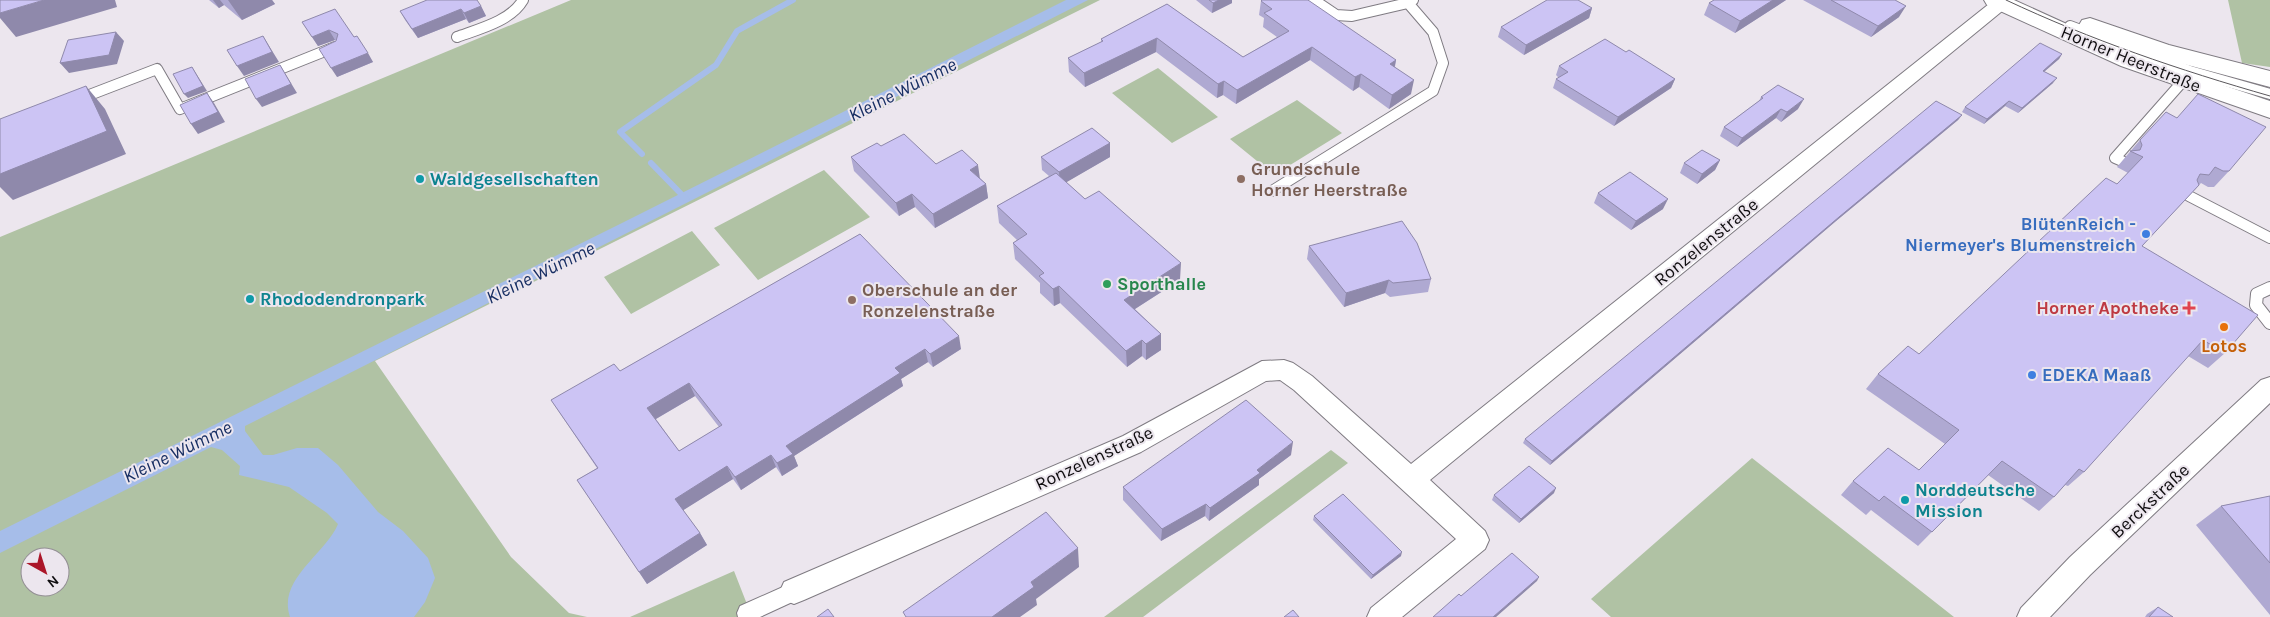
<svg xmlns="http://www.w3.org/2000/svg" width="2270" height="617" viewBox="0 0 2270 617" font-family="Karla,sans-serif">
  <rect width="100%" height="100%" fill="#ece6ee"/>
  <path fill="#b0c2a4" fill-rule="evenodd" d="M 571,0 L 1100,0 L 375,361 L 511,557 L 569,613 L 587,617 L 0,617 L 0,237 ZM 30,557 L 60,557 L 60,587 L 30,587 Z
    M 2228,0 L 2270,0 L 2270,67 L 2242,63 Z
    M 1158,68 L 1218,117 L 1172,143 L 1112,93 Z
    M 1297,100 L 1342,133 L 1274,175 L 1230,139 Z
    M 824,170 L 870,217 L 758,280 L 714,228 Z
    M 692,231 L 720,265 L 631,314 L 604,277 Z
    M 1331,450 L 1348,463 L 1143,617 L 1104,617 Z
    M 1752,458 L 1954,617 L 1611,617 L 1591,599 Z
    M 734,571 L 752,617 L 630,617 Z"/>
  <path fill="#a6bde9" d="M 1066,0 L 1088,0 L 245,426 L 245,431 L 263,455 L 273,455 L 297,448 L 318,448 L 338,465 L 378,512 L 403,531 L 428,558 L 435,578 L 425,602 L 414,617 L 290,617 C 277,579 326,554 338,524 L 327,513 L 289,487 L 239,475 L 240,466 L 222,450 L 211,447 L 0,553 L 0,531 L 618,225 Z"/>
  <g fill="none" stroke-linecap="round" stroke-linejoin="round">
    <path stroke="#a6bde9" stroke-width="6" d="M 642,154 L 620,132 L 716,65 L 737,31 L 793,0
      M 651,163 L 686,199"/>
    <defs>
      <path id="service-far1" d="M 1314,0 L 1336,15 L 1352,16 L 1408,3 L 1413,0
        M 2070,26 L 2190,71 L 2270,94
        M 457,37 C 479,29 511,21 523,0
        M 79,99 L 157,69 L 180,109 L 335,47
        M 2122,161 L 2115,158 L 2183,81
        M 1272,191 L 1433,91 L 1443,63 L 1433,32 L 1408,3
        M 2189,196 L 2270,238"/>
      <path id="service" d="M 2270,288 L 2257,294 L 2256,305 L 2270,323"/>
      <path id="pedestrian" d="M 794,582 L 801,584 L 804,591 L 801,598 L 760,617 L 738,617 L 737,613 L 740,606 Z"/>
      <path id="minor" d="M 1994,0 L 2010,0 L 2012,3 L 1430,480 L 1485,531 L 1489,540 L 1485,549 L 1402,617 L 1367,617 L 1371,608 L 1456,539 L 1294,390 L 1280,380 L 1266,381 L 1141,452 L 804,600 L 794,604 L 784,600 L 780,591 L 784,582 L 1123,436 L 1262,361 L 1284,360 L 1293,363 L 1312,376 L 1411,464 Z
        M 2270,377 L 2270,403 L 2090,575 L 2050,617 L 2017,617 L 2021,608 L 2070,557 L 2261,380 Z"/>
      <path id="secondary" d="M 1984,0 L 2014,0 L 2137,56 L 2270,101 L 2270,118 L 2121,66 L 1987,5 Z
        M 2090,18 L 2169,45 L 2270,71 L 2270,87 L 2154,56 L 2082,30 L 2079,25 L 2082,20 Z"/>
    </defs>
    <use href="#service-far1" stroke="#7f7b82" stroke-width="12"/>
    <use href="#service" stroke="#7f7b82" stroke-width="14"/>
    <use href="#pedestrian" stroke="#7f7b82" stroke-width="2"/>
    <use href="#minor" stroke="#7f7b82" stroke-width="2"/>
    <use href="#secondary" stroke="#7f7b82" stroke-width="2"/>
    <use href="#service-far1" stroke="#fff" stroke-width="10"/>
    <use href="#service" stroke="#fff" stroke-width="12"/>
    <use href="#pedestrian" fill="#fff" fill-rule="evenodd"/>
    <use href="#minor" fill="#fff" fill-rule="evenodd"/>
    <use href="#secondary" fill="#fff" fill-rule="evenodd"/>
    <path stroke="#5b585c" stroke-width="1" d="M 2006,0 C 2091,40 2179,70 2270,96"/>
  </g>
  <path fill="#afa9d2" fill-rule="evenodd" d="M 209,0 L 272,0 L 275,4 L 242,20 L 224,5 L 219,8 Z
    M 1196,0 L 1232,0 L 1232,3 L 1212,13 Z
    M 1714,0 L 1786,0 L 1735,33 L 1704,15 L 1709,3 Z
    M 1803,0 L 1895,0 L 1899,17 L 1871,37 Z
    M 1261,1 L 1396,60 L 1395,67 L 1411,94 L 1389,109 L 1359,87 L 1353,91 L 1310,60 L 1236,104 L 1223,95 L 1217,98 L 1156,52 L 1085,87 L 1069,72 L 1068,58 L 1101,42 L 1101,39 L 1167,4 L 1243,57 L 1277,37 L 1263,27 L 1264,18 L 1259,15 Z
    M 481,6 L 486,16 L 469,23 L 466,19 L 418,38 L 405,20 L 400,11 Z
    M 1592,8 L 1589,18 L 1524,55 L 1498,37 L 1501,27 L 1514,21 Z
    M 302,22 L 354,37 L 373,62 L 337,77 L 337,40 L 335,40 L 318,46 Z
    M 1626,52 L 1675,79 L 1671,88 L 1614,126 L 1553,88 L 1556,79 L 1559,78 L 1556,75 L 1559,66 Z
    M 2062,54 L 2059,59 L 2044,72 L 2053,83 L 2018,113 L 2005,106 L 1984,124 L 1962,112 L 1965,107 Z
    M 1761,97 L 1798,109 L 1781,122 L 1776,118 L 1737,147 L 1720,136 L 1724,127 L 1759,101 Z
    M 1962,115 L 1958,120 L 1836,221 L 1550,465 L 1523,443 L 1525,439 Z
    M 2140,140 L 2229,171 L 2214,187 L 2208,187 L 2201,183 L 2142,246 L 2225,353 L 2208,368 L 2188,356 L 2084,472 L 2068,486 L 2065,485 L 2054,497 L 2039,511 L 1988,475 L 1918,546 L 1871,510 L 1866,515 L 1841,495 L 1853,481 L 1919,470 L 1945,444 L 1866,389 L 1878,374 L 1919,354 L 2117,184 L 2128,173 L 2117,167 Z
    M 1110,143 L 1110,157 L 1066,182 L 1085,199 L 1180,280 L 1135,309 L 1161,334 L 1161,350 L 1146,360 L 1142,356 L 1127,367 L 1060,303 L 1054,306 L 1040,293 L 1040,283 L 1015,259 L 1013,243 L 1017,240 L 999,223 L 997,206 L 1049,176 L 1042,170 L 1041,157 Z
    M 881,146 L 980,178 L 986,184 L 988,198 L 935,228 L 915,207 L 899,216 L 854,171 L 851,157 Z
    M 1720,160 L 1715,170 L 1697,184 L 1680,173 L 1684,163 Z
    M 1598,193 L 1663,209 L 1631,230 L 1594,203 Z
    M 860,234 L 961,349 L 933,367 L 928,362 L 901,379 L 903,386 L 794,456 L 798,466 L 782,476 L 776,467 L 741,490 L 733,479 L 683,510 L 700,533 L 707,545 L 647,584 L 577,480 L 597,468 L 551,400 L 620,371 ZM 695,396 L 719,427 L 679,451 L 656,419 Z
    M 1309,246 L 1431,279 L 1428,292 L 1390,297 L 1385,293 L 1344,307 L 1307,259 Z
    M 1291,455 L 1259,479 L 1259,485 L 1209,521 L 1205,516 L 1161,541 L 1123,500 L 1123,487 Z
    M 1554,493 L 1519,523 L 1492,500 L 1494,495 Z
    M 2270,496 L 2270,615 L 2196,525 L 2221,506 Z
    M 1314,516 L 1401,556 L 1371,579 L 1313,520 Z
    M 2158,607 L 2173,617 L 2145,617 L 2147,614 Z"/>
  <path fill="#8f89ab" d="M 44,0 L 115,0 L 117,7 L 16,37 L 0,18 L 0,13 Z
    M 213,0 L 220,0 L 224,5 L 219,8 Z
    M 228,0 L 272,0 L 275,4 L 242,20 Z
    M 1219,0 L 1232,0 L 1232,3 L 1212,13 L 1213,3 Z
    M 1773,0 L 1786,0 L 1735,33 L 1740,21 Z
    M 481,6 L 486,16 L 469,23 L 464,13 Z
    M 1906,6 L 1899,17 L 1871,37 L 1878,26 Z
    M 1592,8 L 1589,18 L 1524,55 L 1526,45 Z
    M 461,9 L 466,19 L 418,38 L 412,29 Z
    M 329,30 L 335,40 L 318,46 L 312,37 Z
    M 116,32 L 124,41 L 117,64 L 69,73 L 60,63 Z
    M 263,36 L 279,62 L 244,76 L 237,66 Z
    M 1157,38 L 1156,52 L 1085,87 L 1084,73 Z
    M 1312,47 L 1310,60 L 1236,104 L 1237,90 Z
    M 368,53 L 373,62 L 337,77 L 331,68 Z
    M 2062,54 L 2059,59 L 2039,76 L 2043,71 Z
    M 1396,60 L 1393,74 L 1390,64 Z
    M 280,65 L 297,93 L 262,107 L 256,99 Z
    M 192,67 L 207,91 L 188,98 L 184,94 Z
    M 1361,74 L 1359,87 L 1353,91 L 1355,77 Z
    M 2057,78 L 2053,83 L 2018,113 L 2022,108 Z
    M 1675,79 L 1671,88 L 1614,126 L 1618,117 Z
    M 1414,80 L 1411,94 L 1389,109 L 1392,95 Z
    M 1224,81 L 1223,95 L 1217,98 L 1218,84 Z
    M 86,86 L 105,109 L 126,154 L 13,200 L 0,187 L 0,174 Z
    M 207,93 L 214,103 L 225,122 L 198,134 L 191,124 Z
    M 1804,99 L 1798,109 L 1781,122 L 1787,112 Z
    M 2009,101 L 2005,106 L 1984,124 L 1987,119 Z
    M 1781,109 L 1776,118 L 1737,147 L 1742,138 Z
    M 1962,115 L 1958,120 L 1836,221 L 1550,465 L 1552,461 L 1839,217 Z
    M 1110,143 L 1110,157 L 1060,186 L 1059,172 Z
    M 1720,160 L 1715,170 L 1697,184 L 1702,174 Z
    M 978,165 L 980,179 L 970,170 Z
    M 986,184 L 988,198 L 935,228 L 933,214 Z
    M 912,194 L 915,207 L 899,216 L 896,203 Z
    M 1668,199 L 1663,209 L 1631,230 L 1636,221 Z
    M 1181,263 L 1180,280 L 1124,316 L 1124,300 Z
    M 1389,280 L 1385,293 L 1344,307 L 1346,293 Z
    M 1059,286 L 1060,303 L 1054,306 L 1053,289 Z
    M 1161,334 L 1161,350 L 1146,360 L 1146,344 Z
    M 959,336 L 961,349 L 933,367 L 930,354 Z
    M 1142,340 L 1142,356 L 1127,367 L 1126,351 Z
    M 925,349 L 928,362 L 901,379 L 903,386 L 794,456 L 798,466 L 782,476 L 777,463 L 786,446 L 895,368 Z
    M 689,383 L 695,396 L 654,420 L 647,408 Z
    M 1293,442 L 1291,455 L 1259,479 L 1259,485 L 1209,521 L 1210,508 L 1257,470 Z
    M 771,455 L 776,467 L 741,490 L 735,477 Z
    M 727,466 L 733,479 L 682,511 L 675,499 Z
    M 1556,488 L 1554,493 L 1519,523 L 1521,519 Z
    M 1206,504 L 1205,516 L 1161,541 L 1162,529 Z
    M 700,533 L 707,545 L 647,584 L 639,572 Z
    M 1078,548 L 1079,567 L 1036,599 L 1037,605 L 1020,617 L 992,617 L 1031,582 Z
    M 1402,552 L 1401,556 L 1371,579 L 1373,575 Z
    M 1539,577 L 1537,581 L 1496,617 L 1493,617 Z"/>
  <path fill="#ccc4f4" stroke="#8f89ab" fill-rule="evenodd" d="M 0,0 L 44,0 L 0,13 Z
    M 427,0 L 477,0 L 481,6 L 464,13 L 461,9 L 412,29 L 400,11 Z
    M 1209,0 L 1219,0 L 1213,3 Z
    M 1262,0 L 1308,0 L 1396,60 L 1390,64 L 1414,80 L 1392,95 L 1361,74 L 1355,77 L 1312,47 L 1237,90 L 1224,81 L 1218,84 L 1157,38 L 1084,73 L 1068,58 L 1103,41 L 1101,39 L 1167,4 L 1243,57 L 1289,31 L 1264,13 L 1272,9 L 1261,1 Z
    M 1547,0 L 1578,0 L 1592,8 L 1526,45 L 1501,27 Z
    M 1714,0 L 1773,0 L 1740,21 L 1709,3 Z
    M 1831,0 L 1895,0 L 1906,6 L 1878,26 Z
    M 335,9 L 354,37 L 357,36 L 368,53 L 331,68 L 319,49 L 336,41 L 338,34 L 329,30 L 312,37 L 302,22 Z
    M 116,32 L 109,55 L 60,63 L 68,40 Z
    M 263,36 L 272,52 L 237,66 L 227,50 Z
    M 1605,39 L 1626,52 L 1629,50 L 1675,79 L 1618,117 L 1556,79 L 1568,72 L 1559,66 Z
    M 2040,43 L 2062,54 L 2043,71 L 2057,78 L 2022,108 L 2009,101 L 1987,119 L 1965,107 Z
    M 280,65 L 291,84 L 256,99 L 245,79 Z
    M 192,67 L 203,86 L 184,94 L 173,74 Z
    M 1778,85 L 1804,99 L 1787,112 L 1781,109 L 1742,138 L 1724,127 L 1763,98 L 1761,97 Z
    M 86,86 L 107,131 L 0,174 L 0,119 Z
    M 207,93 L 218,112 L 191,124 L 180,105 Z
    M 2198,94 L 2266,127 L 2229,171 L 2223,171 L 2215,167 L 2209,175 L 2200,174 L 2197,180 L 2199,185 L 2142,246 L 2258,315 L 2225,353 L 2203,340 L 2084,472 L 2079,469 L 2054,497 L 2002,461 L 1932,532 L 1884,496 L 1879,501 L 1853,481 L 1888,448 L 1919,470 L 1959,430 L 1878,374 L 1908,346 L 1919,354 L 2106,178 L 2117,184 L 2143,157 L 2130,151 L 2140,150 L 2142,145 L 2140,140 L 2166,112 L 2177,118 Z
    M 1936,101 L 1962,115 L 1839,217 L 1552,461 L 1525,439 Z
    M 1092,128 L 1110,143 L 1059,172 L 1041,157 Z
    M 904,134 L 936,164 L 962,150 L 978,165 L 970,170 L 986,184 L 933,214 L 912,194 L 896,203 L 851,157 L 877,143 L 881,146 Z
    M 1702,150 L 1720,160 L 1702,174 L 1684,163 Z
    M 1630,172 L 1668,199 L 1636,221 L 1598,193 Z
    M 1056,173 L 1085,199 L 1099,191 L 1181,263 L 1124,300 L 1161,334 L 1146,344 L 1142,340 L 1126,351 L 1059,286 L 1053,289 L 1039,276 L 1044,273 L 1013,243 L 1027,234 L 997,206 Z
    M 1402,221 L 1417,243 L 1431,279 L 1393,283 L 1389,280 L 1346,293 L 1309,246 Z
    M 860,234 L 959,336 L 930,354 L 925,349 L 895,368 L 900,373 L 786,446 L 793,454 L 777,463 L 771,455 L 735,477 L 727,466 L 675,499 L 700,533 L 639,572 L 577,480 L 598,468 L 551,400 L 614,364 L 620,371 ZM 689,383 L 722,425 L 679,451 L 647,408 Z
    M 1246,400 L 1293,442 L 1257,470 L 1260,473 L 1210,508 L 1206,504 L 1162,529 L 1123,487 Z
    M 1529,466 L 1556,488 L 1521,519 L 1494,495 Z
    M 1343,494 L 1402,552 L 1373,575 L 1314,516 Z
    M 2270,496 L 2270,563 L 2221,506 Z
    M 1046,512 L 1078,548 L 1031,582 L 1034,587 L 992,617 L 906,617 L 903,612 Z
    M 1512,553 L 1539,577 L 1493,617 L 1433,617 L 1459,594 L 1461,596 Z
    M 2158,607 L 2173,617 L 2149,617 Z
    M 828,609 L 834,617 L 817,617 Z
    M 1293,610 L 1299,617 L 1284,617 Z"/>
  <g fill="#0f9aa8" stroke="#ece6ee" stroke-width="2">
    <circle cx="420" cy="179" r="5"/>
    <circle cx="250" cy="299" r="5"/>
    <circle cx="1905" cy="500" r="5"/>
  </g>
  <g fill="#8d6e63" stroke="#ece6ee" stroke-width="2">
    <circle cx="1241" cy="179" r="5"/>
    <circle cx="852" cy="300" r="5"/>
  </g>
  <g fill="#3f7fe0" stroke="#ece6ee" stroke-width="2">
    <circle cx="2146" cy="234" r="5"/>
    <circle cx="2032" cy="375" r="5"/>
  </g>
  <circle fill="#2e9e5b" stroke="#ece6ee" stroke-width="2" cx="1107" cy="284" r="5"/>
  <path fill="#e0444e" stroke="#ece6ee" stroke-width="2" d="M2186.5 300.5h5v5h5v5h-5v5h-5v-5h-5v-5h5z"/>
  <circle fill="#e8710a" stroke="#ece6ee" stroke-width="2" cx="2224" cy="327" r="5"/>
  <g text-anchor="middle" stroke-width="4" stroke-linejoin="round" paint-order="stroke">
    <g font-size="18" fill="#0f0d0f" stroke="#ece6ee">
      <text transform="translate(2131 59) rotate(22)" y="6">Horner Heerstraße</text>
      <text transform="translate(1706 242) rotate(-39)" y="6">Ronzelenstraße</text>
      <text transform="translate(1094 458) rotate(-25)" y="6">Ronzelenstraße</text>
      <text transform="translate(2150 501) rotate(-43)" y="6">Berckstraße</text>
    </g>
    <g font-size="18" font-weight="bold" fill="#785e54" stroke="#ece6ee" text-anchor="start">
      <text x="1251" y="175">Grundschule<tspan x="1251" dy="21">Horner Heerstraße</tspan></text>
      <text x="862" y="296">Oberschule an der<tspan x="862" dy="21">Ronzelenstraße</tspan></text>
    </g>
    <g font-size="18" font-weight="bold" fill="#0d838f" stroke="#ece6ee" text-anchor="start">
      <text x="430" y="185">Waldgesellschaften</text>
      <text x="260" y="305">Rhododendronpark</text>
      <text x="1915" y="496">Norddeutsche<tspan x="1915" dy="21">Mission</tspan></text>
    </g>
    <g font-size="18" font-weight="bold" fill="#366cbe" stroke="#ece6ee" text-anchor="end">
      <text x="2136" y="230">BlütenReich -<tspan x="2136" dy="21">Niermeyer's Blumenstreich</tspan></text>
      <text x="2042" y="381" text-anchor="start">EDEKA Maaß</text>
    </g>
    <g font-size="18" font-weight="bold" fill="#27864d" stroke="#ece6ee" text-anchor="start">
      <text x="1117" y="290">Sporthalle</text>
    </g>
    <g font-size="18" font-weight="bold" fill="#be3a42" stroke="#ece6ee" text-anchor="end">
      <text x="2179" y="314">Horner Apotheke</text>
    </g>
    <g font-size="18" font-weight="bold" fill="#c56008" stroke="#ece6ee">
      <text x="2224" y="352">Lotos</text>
    </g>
    <g font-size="19" font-style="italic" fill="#172e63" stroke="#ece6ee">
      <text transform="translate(902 89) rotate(-27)" y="7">Kleine Wümme</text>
      <text transform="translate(540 272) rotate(-26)" y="7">Kleine Wümme</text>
      <text transform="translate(177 451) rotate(-26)" y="7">Kleine Wümme</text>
    </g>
  </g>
  <g transform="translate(45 572) rotate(141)"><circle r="24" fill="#ece6ee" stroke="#948f95"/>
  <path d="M0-4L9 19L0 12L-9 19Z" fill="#ab1629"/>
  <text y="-8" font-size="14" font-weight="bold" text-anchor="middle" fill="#0f0d0f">N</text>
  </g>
</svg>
